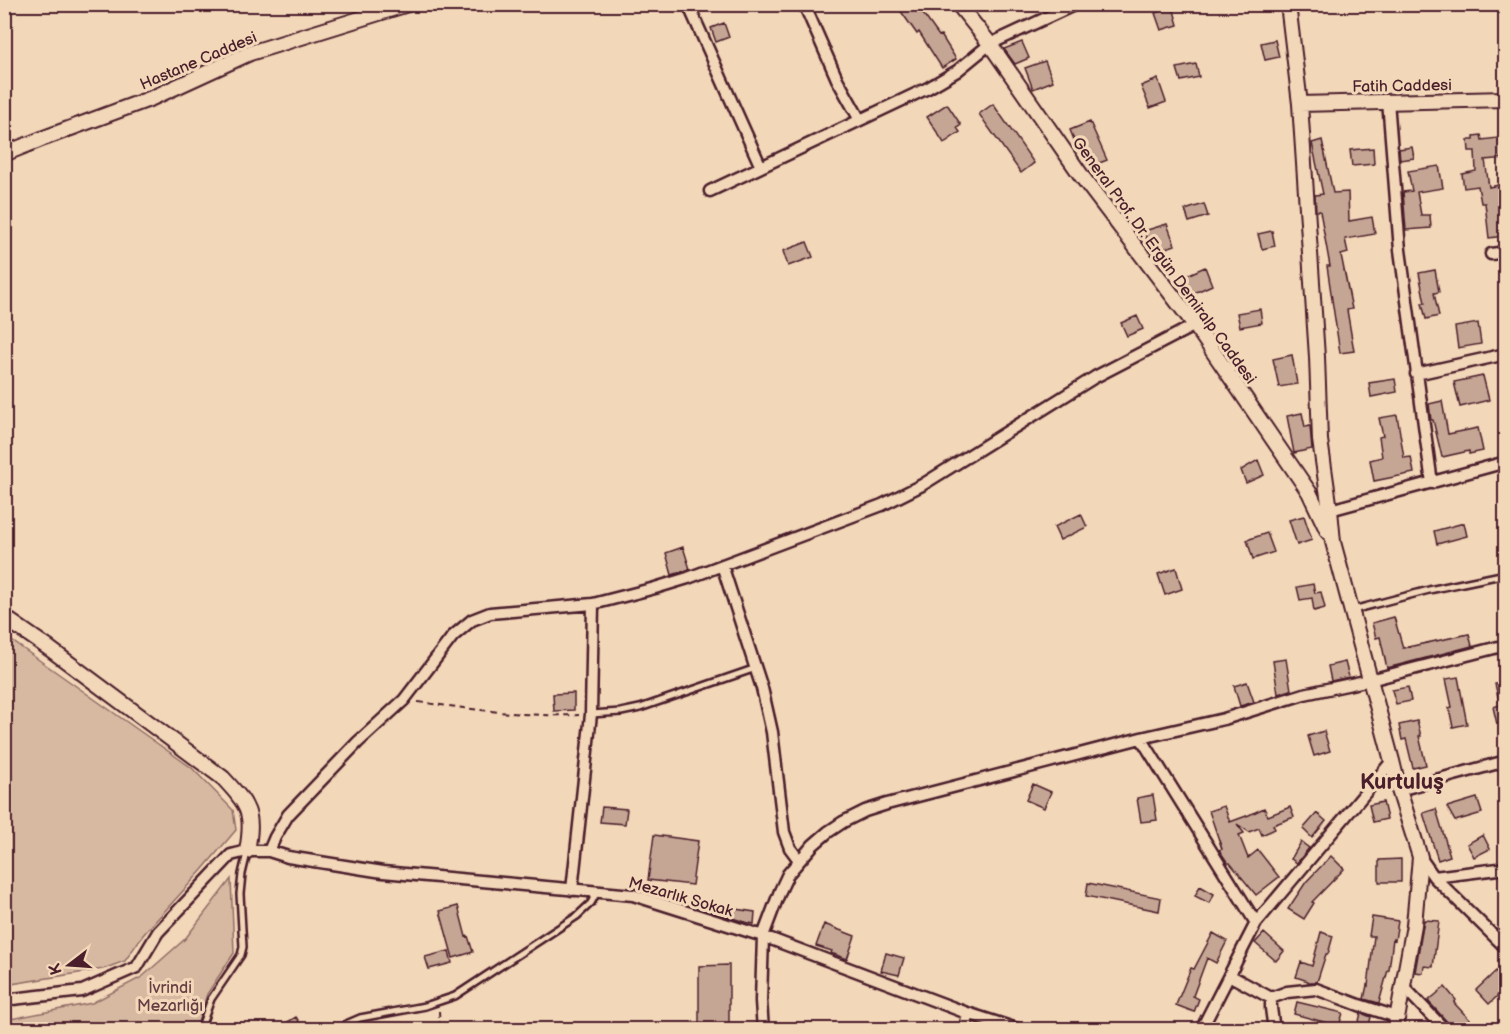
<svg xmlns="http://www.w3.org/2000/svg" width="1510" height="1034" viewBox="0 0 1510 1034" font-family="'Balsamiq Sans',sans-serif">
  <rect width="100%" height="100%" fill="#f2d7b9"/>
  <filter id="ink" filterUnits="userSpaceOnUse"><feTurbulence type="fractalNoise" baseFrequency=".0167" numOctaves="2"/><feDisplacementMap in="SourceGraphic" scale="12" xChannelSelector="R" yChannelSelector="G"/><feConvolveMatrix kernelMatrix="1 2 1 2 8 2 1 2 1" color-interpolation-filters="sRGB"/></filter>
  <g filter="url(#ink)">
    <path fill="#d7b9a1" stroke="#906c66" stroke-width="1.5" d="M 5,636 L 192,768 L 233,810 L 236,830 L 202,870 L 143,935 L 125,961 L 103,969 L 5,985 Z
      M 231,879 L 234,953 L 207,994 L 196,1029 L 5,1029 L 5,1020 L 92,1003 L 142,977 L 185,939 Z"/>
    <path fill="#c5a694" stroke="#4a1f2b" stroke-width="1.5" d="M 907,4 L 916,4 L 939,36 L 941,35 L 956,59 L 942,68 L 919,32 L 917,34 L 900,10 Z
      M 1173,7 L 1178,25 L 1161,30 L 1155,13 Z
      M 724,23 L 729,37 L 716,42 L 711,28 Z
      M 1275,40 L 1279,57 L 1265,60 L 1261,43 Z
      M 1022,42 L 1029,58 L 1015,64 L 1004,49 Z
      M 1045,61 L 1053,81 L 1033,89 L 1025,68 Z
      M 1196,64 L 1199,77 L 1181,81 L 1177,68 Z
      M 1158,79 L 1166,102 L 1150,108 L 1141,86 Z
      M 947,104 L 961,125 L 957,128 L 960,132 L 944,143 L 927,117 Z
      M 993,104 L 1034,163 L 1021,173 L 979,114 Z
      M 1090,122 L 1107,160 L 1089,167 L 1081,146 L 1077,147 L 1070,130 Z
      M 1481,135 L 1482,140 L 1506,137 L 1506,158 L 1485,160 L 1489,187 L 1499,185 L 1504,236 L 1489,238 L 1485,203 L 1481,203 L 1478,186 L 1464,188 L 1462,174 L 1476,171 L 1475,151 L 1469,151 L 1468,140 L 1474,140 L 1474,136 Z
      M 1322,140 L 1333,193 L 1348,192 L 1349,221 L 1372,217 L 1375,234 L 1345,239 L 1348,253 L 1341,255 L 1352,309 L 1347,310 L 1354,351 L 1340,353 L 1327,266 L 1330,266 L 1320,211 L 1316,211 L 1315,195 L 1323,194 L 1312,143 Z
      M 1412,147 L 1414,158 L 1400,160 L 1399,149 Z
      M 1373,148 L 1374,164 L 1352,166 L 1350,150 Z
      M 1439,166 L 1443,188 L 1417,192 L 1421,215 L 1430,215 L 1431,228 L 1406,230 L 1403,192 L 1412,191 L 1408,171 Z
      M 1204,204 L 1208,216 L 1189,222 L 1185,210 Z
      M 1167,224 L 1175,245 L 1151,253 L 1144,231 Z
      M 1272,231 L 1275,246 L 1262,249 L 1258,234 Z
      M 807,242 L 813,257 L 788,266 L 783,251 Z
      M 1205,267 L 1212,285 L 1192,294 L 1185,276 Z
      M 1435,270 L 1439,292 L 1434,293 L 1439,316 L 1426,319 L 1422,303 L 1425,303 L 1419,273 Z
      M 1260,309 L 1262,323 L 1240,327 L 1237,313 Z
      M 1137,316 L 1143,329 L 1127,336 L 1121,323 Z
      M 1478,323 L 1481,344 L 1458,348 L 1455,327 Z
      M 1292,355 L 1297,384 L 1279,387 L 1273,359 Z
      M 1483,376 L 1489,400 L 1460,407 L 1454,382 Z
      M 1395,379 L 1397,392 L 1371,397 L 1369,383 Z
      M 1442,401 L 1448,434 L 1478,428 L 1483,451 L 1469,454 L 1469,451 L 1442,457 L 1433,420 L 1431,420 L 1429,404 Z
      M 1302,413 L 1305,427 L 1310,426 L 1312,449 L 1294,453 L 1287,416 Z
      M 1397,415 L 1404,458 L 1411,457 L 1414,473 L 1374,481 L 1370,460 L 1382,457 L 1379,437 L 1383,436 L 1379,418 Z
      M 1258,460 L 1264,475 L 1246,483 L 1241,470 Z
      M 1081,514 L 1087,527 L 1060,540 L 1054,527 Z
      M 1304,516 L 1312,540 L 1297,545 L 1289,520 Z
      M 1464,523 L 1467,536 L 1437,544 L 1434,531 Z
      M 1267,533 L 1274,552 L 1253,559 L 1247,540 Z
      M 683,547 L 690,569 L 672,575 L 666,553 Z
      M 1176,568 L 1182,589 L 1165,595 L 1158,574 Z
      M 1313,584 L 1315,593 L 1321,592 L 1325,608 L 1314,611 L 1312,598 L 1300,600 L 1297,587 Z
      M 1394,617 L 1403,648 L 1469,634 L 1472,646 L 1387,668 L 1380,637 L 1376,638 L 1372,623 Z
      M 1286,659 L 1291,690 L 1278,694 L 1273,661 Z
      M 1345,662 L 1349,677 L 1331,681 L 1328,666 Z
      M 1458,677 L 1467,724 L 1453,727 L 1449,708 L 1452,707 L 1446,679 Z
      M 1247,682 L 1254,702 L 1240,706 L 1234,686 Z
      M 1506,682 L 1506,722 L 1497,724 L 1493,707 L 1500,705 L 1495,684 Z
      M 1408,687 L 1411,701 L 1396,704 L 1392,690 Z
      M 574,693 L 574,710 L 554,711 L 553,694 Z
      M 1417,721 L 1421,736 L 1419,736 L 1426,765 L 1413,768 L 1406,739 L 1402,740 L 1399,725 Z
      M 1324,731 L 1330,751 L 1314,756 L 1308,736 Z
      M 1033,784 L 1051,792 L 1044,808 L 1026,800 Z
      M 1153,795 L 1157,820 L 1141,822 L 1137,798 Z
      M 1477,798 L 1482,813 L 1455,821 L 1447,807 Z
      M 1383,802 L 1387,819 L 1373,822 L 1369,805 Z
      M 1224,806 L 1230,822 L 1249,815 L 1264,808 L 1268,816 L 1290,807 L 1294,817 L 1273,825 L 1275,829 L 1262,835 L 1259,828 L 1249,832 L 1237,824 L 1244,833 L 1239,835 L 1248,858 L 1258,850 L 1279,877 L 1256,895 L 1230,863 L 1228,863 L 1219,850 L 1222,849 L 1209,811 Z
      M 602,807 L 627,809 L 625,824 L 600,822 Z
      M 1436,809 L 1450,856 L 1438,860 L 1423,813 Z
      M 1317,813 L 1326,821 L 1312,838 L 1303,829 Z
      M 654,835 L 698,841 L 692,885 L 648,880 Z
      M 1483,835 L 1490,849 L 1474,857 L 1467,844 Z
      M 1301,842 L 1309,848 L 1297,863 L 1291,859 Z
      M 1331,856 L 1344,869 L 1312,902 L 1314,903 L 1304,919 L 1288,909 L 1306,882 Z
      M 1401,859 L 1401,882 L 1379,882 L 1379,860 Z
      M 1088,883 L 1161,898 L 1159,911 L 1086,896 Z
      M 1200,886 L 1214,894 L 1209,903 L 1195,896 Z
      M 708,905 L 755,912 L 754,924 L 745,922 L 707,910 Z
      M 458,906 L 466,937 L 468,936 L 473,952 L 453,958 L 440,911 Z
      M 1372,917 L 1398,921 L 1395,940 L 1393,939 L 1389,970 L 1388,970 L 1379,1003 L 1364,999 L 1367,985 L 1368,986 L 1374,936 L 1369,936 Z
      M 1424,920 L 1439,921 L 1433,967 L 1424,966 L 1423,973 L 1415,972 Z
      M 824,924 L 855,936 L 847,959 L 831,953 L 832,951 L 816,946 Z
      M 1321,932 L 1333,936 L 1328,954 L 1326,954 L 1317,982 L 1308,982 L 1308,981 L 1296,977 L 1301,962 L 1312,966 Z
      M 1213,933 L 1227,941 L 1216,963 L 1207,958 L 1193,996 L 1199,999 L 1194,1012 L 1176,1005 L 1191,968 L 1194,969 Z
      M 1264,933 L 1284,951 L 1276,961 L 1255,943 Z
      M 449,951 L 452,963 L 429,969 L 425,957 Z
      M 886,953 L 904,958 L 899,975 L 881,971 Z
      M 729,965 L 729,1029 L 699,1029 L 699,966 Z
      M 1496,971 L 1506,981 L 1506,988 L 1489,1004 L 1476,990 Z
      M 1445,987 L 1456,1000 L 1454,1003 L 1470,1020 L 1459,1029 L 1452,1029 L 1450,1025 L 1428,1001 Z
      M 1297,1002 L 1343,1013 L 1339,1026 L 1294,1014 Z
      M 1361,1013 L 1371,1017 L 1368,1029 L 1357,1029 Z
      M 296,1017 L 304,1029 L 276,1029 Z"/>
    <g fill="none" stroke-linecap="round" stroke-linejoin="round">
      <defs>
        <path id="service" d="M 1353,610 L 1429,590 L 1506,574
          M 591,714 L 621,712 L 640,708 L 756,668
          M 200,1030 L 211,999 L 241,955 L 243,947 L 240,894 L 242,874 L 247,853
          M 339,1030 L 346,1024 L 360,1018 L 425,1006 L 455,996 L 577,916 L 591,903 L 597,892"/>
        <path id="minor" d="M 688,4 L 761,167
          M 804,4 L 837,79 L 860,120
          M 1388,101 L 1400,250 L 1432,483
          M 710,191 L 928,88 L 957,71 L 990,44 L 1076,4
          M 1491,254 L 1506,252
          M 1416,374 L 1506,354
          M 1330,510 L 1506,462
          M 722,565 L 762,688 L 772,732 L 784,832 L 790,848 L 799,860
          M 1141,738 L 1256,923
          M 1399,790 L 1506,761
          M 269,851 L 275,837 L 288,815 L 358,742 L 404,700 L 453,636 L 472,620 L 490,613 L 593,604 L 655,588 L 688,578 L 882,505 L 922,485 L 1095,377 L 1195,325
          M 1420,857 L 1434,877 L 1506,948
          M 1434,877 L 1506,868
          M 572,890 L 591,714 L 593,604
          M 1229,975 L 1271,998
          M 1403,986 L 1445,1030
          M 4,1000 L 82,991 L 137,967 L 158,932 L 231,855 L 247,851 L 269,851 L 288,857 L 383,872 L 633,895 L 763,936 L 967,1013 L 1020,1030
          M 763,1030 L 761,1001 L 763,936 L 780,891 L 788,874 L 813,845 L 828,832 L 843,822 L 865,811 L 887,804 L 1141,738 L 1224,719 L 1304,694 L 1370,680 L 1506,645
          M 966,1030 L 967,1013
          M 1201,1030 L 1256,923 L 1392,761
          M 1274,1030 L 1271,1008 L 1271,998 L 1287,992 L 1316,989 L 1359,1005 L 1397,1017"/>
        <path id="tertiary" d="M 958,4 L 990,44 L 1083,178 L 1195,325 L 1309,492 L 1328,532
          M 1288,4 L 1300,104 L 1317,357 L 1320,440 L 1330,510 L 1333,542 L 1392,761 L 1399,790 L 1420,857 L 1414,925 L 1395,1030
          M 1300,104 L 1506,99
          M 4,154 L 44,138 L 152,98 L 250,53 L 408,4
          M 4,617 L 50,649 L 223,778 C 249,806 254,813 247,851"/>
      </defs>
      <use href="#service" stroke="#4a1f2b" stroke-width="10"/>
      <use href="#minor" stroke="#4a1f2b" stroke-width="15"/>
      <use href="#tertiary" stroke="#4a1f2b" stroke-width="18"/>
      <path stroke="#4a1f2b" stroke-width="2" stroke-dasharray="6 4.5" stroke-linecap="butt" d="M 418,702 C 472,709 525,717 579,715
        M 439,1011 L 440,1030"/>
      <use href="#service" stroke="#f2d7b9" stroke-width="5"/>
      <use href="#minor" stroke="#f2d7b9" stroke-width="10"/>
      <use href="#tertiary" stroke="#f2d7b9" stroke-width="14"/>
    </g>
  </g>
  <g text-anchor="middle" stroke-width="6" stroke-linejoin="round" paint-order="stroke">
    <g font-size="16" fill="#4a1f2b" stroke="#f2d7b9">
      <text transform="translate(198 60) rotate(-23)" y="6">Hastane Caddesi</text>
      <text transform="translate(1402 85) rotate(-1)" y="6">Fatih Caddesi</text>
      <text transform="translate(1165 260) rotate(54)" y="6">General Prof. Dr. Ergün Demiralp Caddesi</text>
      <text transform="translate(681 896) rotate(16)" y="6">Mezarlık Sokak</text>
    </g>
    <g font-size="16" fill="#663e43" stroke="#f2d7b9">
      <text x="170" y="993">İvrindi<tspan x="170" dy="18">Mezarlığı</tspan></text>
    </g>
    <g font-size="22" font-weight="bold" fill="#4a1f2b" stroke="#f2d7b9">
      <text x="1402" y="789">Kurtuluş</text>
    </g>
  </g>
  <rect width="1510" height="1034" fill="none" stroke="#f2d7b9" stroke-width="24"/>
  <rect x="12" y="12" width="1486" height="1010" fill="none" stroke="#4a1f2b" stroke-width="2" filter="url(#ink)"/>
  <g transform="translate(69 965) rotate(253)" stroke="#f2d7b9" stroke-width="4.5" paint-order="stroke">
  <path d="M0-4.5L10 22L0 15L-10 22Z" fill="#4a1f2b"/>
  <text y="-9" font-size="16" font-weight="bold" text-anchor="middle" fill="#4a1f2b">K</text>
  </g>
</svg>
